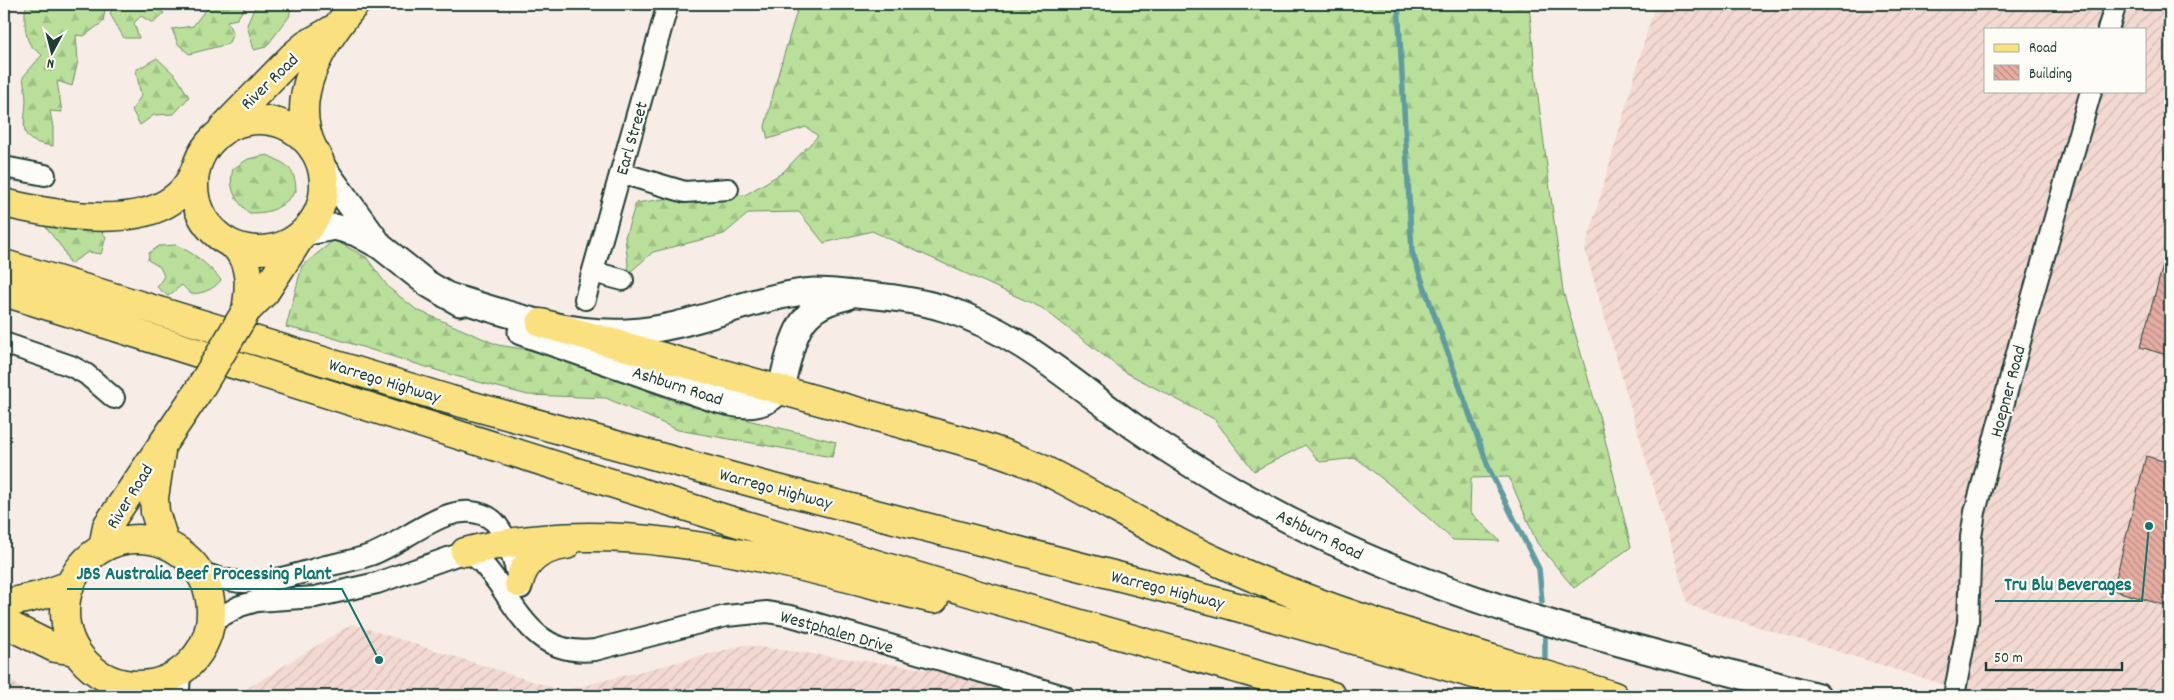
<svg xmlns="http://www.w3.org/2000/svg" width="2174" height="700" viewBox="0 0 2174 700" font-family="Dekko,sans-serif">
  <defs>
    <pattern id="industrial-furrows" width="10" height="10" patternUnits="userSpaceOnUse" patternTransform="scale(1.25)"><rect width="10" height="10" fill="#f3d9d1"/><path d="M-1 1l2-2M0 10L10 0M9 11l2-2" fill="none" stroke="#d0bbb4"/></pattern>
    <pattern id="forest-firs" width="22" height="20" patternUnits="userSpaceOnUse" patternTransform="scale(1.25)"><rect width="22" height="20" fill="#b9df9a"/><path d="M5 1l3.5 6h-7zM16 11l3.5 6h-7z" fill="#9fc085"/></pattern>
    <pattern id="building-back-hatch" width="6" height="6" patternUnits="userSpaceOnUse" patternTransform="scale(1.25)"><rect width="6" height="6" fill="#e6aca1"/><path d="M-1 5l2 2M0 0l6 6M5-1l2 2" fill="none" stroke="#ba8d84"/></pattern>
  </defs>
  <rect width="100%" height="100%" fill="#f8ece6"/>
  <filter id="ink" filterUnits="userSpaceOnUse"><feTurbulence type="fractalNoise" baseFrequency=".02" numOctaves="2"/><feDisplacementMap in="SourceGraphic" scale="10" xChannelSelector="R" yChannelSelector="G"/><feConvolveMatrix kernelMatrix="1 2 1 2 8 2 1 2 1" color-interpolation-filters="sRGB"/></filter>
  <g filter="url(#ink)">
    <path fill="url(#industrial-furrows)" fill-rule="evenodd" d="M 1655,4 L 2170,4 L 2170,696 L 1981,696 L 1688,605 L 1585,250 ZM 1985,29 L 2145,29 L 2145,91 L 1985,91 Z
      M 352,624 L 563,691 L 745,645 L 964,674 L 1048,696 L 235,696 Z
      M 4,675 L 31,696 L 4,696 Z"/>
    <path fill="url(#forest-firs)" stroke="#6c8e67" d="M 27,4 L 106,4 L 103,22 L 84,36 L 76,35 L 78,61 L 72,86 L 57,81 L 62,112 L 50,111 L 53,127 L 53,146 C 18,141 24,131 26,101 C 26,94 24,85 23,77 L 42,55 C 39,52 32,48 30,44 C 25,38 23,10 27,4 Z
      M 114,4 L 151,4 L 156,9 L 164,13 L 153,23 L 141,16 L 134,23 L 139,38 L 124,38 L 110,14 Z
      M 210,4 L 247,4 L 237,19 L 227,21 L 233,34 L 228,44 L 189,54 L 178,44 L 172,29 L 193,26 Z
      M 256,4 L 292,4 L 289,17 L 266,47 L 254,50 L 247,25 Z
      M 799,4 L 1529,4 L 1537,89 L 1563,291 L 1601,423 L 1631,547 L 1574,588 L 1537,543 L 1509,477 L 1471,478 L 1470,512 L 1500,541 L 1453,540 L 1404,496 L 1356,458 L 1320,462 L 1305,445 L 1254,471 L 1214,419 L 1125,372 L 1042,308 L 872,231 L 824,243 L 799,212 L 749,213 L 724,234 L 653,252 L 629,273 L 625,237 L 636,203 L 678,197 L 745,195 L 782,173 L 818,136 L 806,127 L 768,139 L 765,127 L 777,78 Z
      M 157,58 L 176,76 L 189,97 L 174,114 L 154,115 L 140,125 L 132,110 L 141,96 L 136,70 Z
      M 267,155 C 287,164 296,169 296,192 C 279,209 273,213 249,213 C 235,200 228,188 233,169 L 248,159 Z
      M 44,225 L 98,227 L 106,237 L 101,254 L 88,252 L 70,264 L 63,249 Z
      M 334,240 L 366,257 L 389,288 L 417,310 L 498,345 L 529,350 L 584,366 L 676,402 L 836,442 L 832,457 L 678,430 L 606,398 L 528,395 L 452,375 L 330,337 L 286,327 L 302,266 Z
      M 176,245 C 194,253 209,265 221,280 C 213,290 204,293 191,294 L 182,285 L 168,296 L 157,287 L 164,276 L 160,267 L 148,260 L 149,253 L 159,246 Z"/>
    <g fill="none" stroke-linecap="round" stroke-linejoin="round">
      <path stroke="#609c9f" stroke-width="5.5" d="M 1398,4 L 1412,252 L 1489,469 L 1539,569 L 1542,602
        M 1545,634 L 1545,661"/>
    </g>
    <path fill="url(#building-back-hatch)" stroke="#1f3d34" d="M 2166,255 L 2170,256 L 2170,356 L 2140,347 Z
      M 2146,456 L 2170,463 L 2170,607 L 2113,590 Z"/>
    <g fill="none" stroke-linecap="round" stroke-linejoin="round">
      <defs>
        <path id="minor" d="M 2108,29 L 2116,4
          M 4,167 L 45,175
          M 621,173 L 685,192 L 728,189
          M 593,272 L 623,280
          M 585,299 L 668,4
          M 4,343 L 71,366 L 86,374 L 114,398
          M 199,572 C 214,576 228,582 244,582 C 271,583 300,573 326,566 C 340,563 356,560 370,555 C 406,543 450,496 488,517 C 507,527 515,568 521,588
          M 210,626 L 220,617 L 240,606 L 257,601 L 315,597 L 377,583 L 465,552 C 481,558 488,570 498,583 C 524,622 542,656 595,650 L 726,616 L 767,612 L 791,616 L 1064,696
          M 115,681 L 119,696
          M 177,696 L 179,690 L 180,672
          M 1954,696 L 1968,622 L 1971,537 L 1975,512 L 2025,323 L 2091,91"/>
        <path id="tertiary" d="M 321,165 L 378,243
          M 303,233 L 335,227 L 356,233 L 380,246 L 428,284 L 460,303
          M 446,295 C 504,313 565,335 627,332 C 672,330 712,314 756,302 C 775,297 795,292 814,291 C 829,291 844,293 858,294 C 888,297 917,300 946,309 C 1018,332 1073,383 1133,426 C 1180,459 1228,488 1279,515 C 1447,605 1635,647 1818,696
          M 521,332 L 712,398 C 734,405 763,412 780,389 C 783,384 784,373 786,367 C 796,328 803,306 846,297"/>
        <path id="primary" d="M194 185a65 65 0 1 1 130 0a65 65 0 1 1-130 0Z
          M 223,128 L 292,57 L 306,45 L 335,28
          M 313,149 C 287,97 322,43 355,4
          M 234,245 C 252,263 250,288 246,311
          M 246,311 L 265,292 L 301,236
          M 161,451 L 154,498 L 155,512 L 165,544
          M65 612a73 73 0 1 1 146 0a73 73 0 1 1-146 0Z
          M 103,548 L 107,526 L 199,390
          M 4,604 L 42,595 L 70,585
          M 4,623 L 55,648 L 76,651"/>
        <path id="motorway" d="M 4,203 C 58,216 170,238 195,170
          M 4,264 L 451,400 L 762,485 L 1230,605 L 1552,696
          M 4,292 L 732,521 L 979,595 L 1332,696
          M 541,323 L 981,446 C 1002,453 1024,460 1044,470 C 1103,499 1158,535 1218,562 C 1345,620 1481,654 1614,696
          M 465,552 C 621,511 782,563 934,599
          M 519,583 C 524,559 543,548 566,545"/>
      </defs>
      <use href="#minor" stroke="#1f3d34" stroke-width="24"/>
      <use href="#tertiary" stroke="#1f3d34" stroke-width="29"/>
      <use href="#primary" stroke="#1f3d34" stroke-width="31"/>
      <use href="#motorway" stroke="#1f3d34" stroke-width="31"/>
      <use href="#minor" stroke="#fdfcf7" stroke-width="20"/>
      <use href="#tertiary" stroke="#fdfcf7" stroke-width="25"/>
      <use href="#primary" stroke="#fbe080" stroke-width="28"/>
      <use href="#motorway" stroke="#fbe080" stroke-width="28"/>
      <defs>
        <path id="primary-bridge" d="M 199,390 L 246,311"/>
      </defs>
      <use href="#primary-bridge" stroke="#1f3d34" stroke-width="31" stroke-linecap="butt"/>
      <use href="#primary-bridge" stroke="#fbe080" stroke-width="28"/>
    </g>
  </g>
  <g text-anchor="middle" stroke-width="4.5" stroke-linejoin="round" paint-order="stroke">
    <g font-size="18" fill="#1f3d34" stroke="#fdfcf7">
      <text transform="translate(269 81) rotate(-44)" y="6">River Road</text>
      <text transform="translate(631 138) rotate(-74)" y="6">Earl Street</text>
      <text transform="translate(385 380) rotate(17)" y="6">Warrego Highway</text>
      <text transform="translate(678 385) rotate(18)" y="6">Ashburn Road</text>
      <text transform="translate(2007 391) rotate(-75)" y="6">Hoepner Road</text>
      <text transform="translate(776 488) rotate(15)" y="6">Warrego Highway</text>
      <text transform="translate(129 496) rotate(-58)" y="6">River Road</text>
      <text transform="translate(1320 534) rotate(26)" y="6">Ashburn Road</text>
      <text transform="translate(1168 589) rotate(14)" y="6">Warrego Highway</text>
      <text transform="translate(837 631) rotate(16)" y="6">Westphalen Drive</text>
    </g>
  </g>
  <path fill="none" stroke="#0f766e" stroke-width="2" d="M379 660L342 589H67M2149 526L2142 601H1995"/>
  <g fill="#0f766e" stroke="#fdfcf7" stroke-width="2">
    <circle cx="379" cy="660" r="5"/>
    <circle cx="2149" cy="526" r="5"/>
  </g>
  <g font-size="19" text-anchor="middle" font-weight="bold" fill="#0f766e" stroke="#fdfcf7" stroke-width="4.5" stroke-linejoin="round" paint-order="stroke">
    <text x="204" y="579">JBS Australia Beef Processing Plant</text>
    <text x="2068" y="590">Tru Blu Beverages</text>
  </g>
  <rect width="2174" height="700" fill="none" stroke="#fdfcf7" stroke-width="20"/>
  <rect x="10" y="10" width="2154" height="680" fill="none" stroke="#1f3d34" stroke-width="2" filter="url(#ink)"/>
  <rect x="1984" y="28" width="162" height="65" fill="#fdfcf7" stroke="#a4b0a9"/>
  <rect x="1994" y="44" width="25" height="8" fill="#fbe080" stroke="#a4b0a9"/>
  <text x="2029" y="52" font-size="15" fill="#1f3d34">Road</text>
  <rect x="1994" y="65" width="25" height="15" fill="url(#building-back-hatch)" stroke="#a4b0a9"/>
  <text x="2029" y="78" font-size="15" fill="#1f3d34">Building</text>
  <g transform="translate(52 52) rotate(187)" stroke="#fdfcf7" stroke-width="4" paint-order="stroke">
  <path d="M0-4L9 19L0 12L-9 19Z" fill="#1f3d34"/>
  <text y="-8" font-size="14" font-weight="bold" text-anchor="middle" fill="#1f3d34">N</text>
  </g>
  <path d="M1986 662v8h136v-8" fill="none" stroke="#1f3d34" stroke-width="2.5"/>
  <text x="1994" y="662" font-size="15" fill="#1f3d34" stroke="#fdfcf7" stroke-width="4" paint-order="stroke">50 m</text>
</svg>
